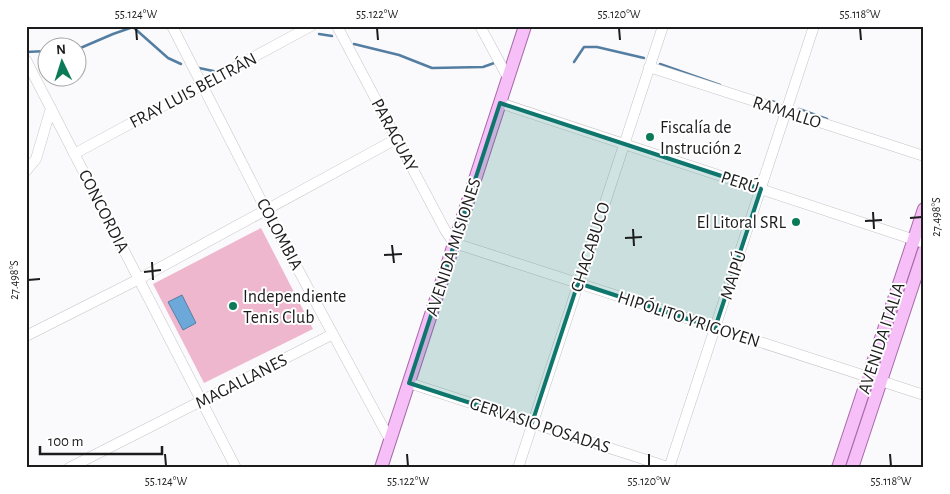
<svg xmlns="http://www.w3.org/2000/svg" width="950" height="494" viewBox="0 0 950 494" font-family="'Alegreya Sans',sans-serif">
  <rect width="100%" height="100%" fill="#faf9fc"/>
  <path fill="#efb7ce" d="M 261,228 L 313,329 L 204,383 L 153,284 Z"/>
  <path fill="#6ca8da" stroke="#547ea1" d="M 182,295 L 196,323 L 183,330 L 168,302 Z"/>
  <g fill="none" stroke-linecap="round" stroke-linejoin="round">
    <path stroke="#547ea1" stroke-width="2.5" d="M 319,34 L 332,36
      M 354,44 L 399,55 L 432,68 L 483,67 L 497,62
      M 78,49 L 113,34 L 133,27 L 168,58 L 181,64
      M 26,52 L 48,51
      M 574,62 L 584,47 L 597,47 L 644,58
      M 660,64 L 720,85
      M 199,68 L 218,72
      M 768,100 L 778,103
      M 799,109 L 827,119"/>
    <defs>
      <path id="minor" d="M 172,26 L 266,210 L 390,440
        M 337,26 L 445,230 L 454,243 L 924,395
        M 480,26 L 508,78
        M 26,60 L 236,468
        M 649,67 L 924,156
        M 500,103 L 924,243
        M 74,154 L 311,26
        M 26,171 L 36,159 L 51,108
        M 26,336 L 139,279 L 398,138
        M 409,383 L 671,468
        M 69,468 L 333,334
        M 518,468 L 663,26
        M 669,468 L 814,26"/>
      <path id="major" d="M 381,468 L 525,26
        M 838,468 L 924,209
        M 852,468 L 924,251"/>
    </defs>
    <use href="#minor" stroke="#c5c4c7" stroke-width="11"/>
    <use href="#major" stroke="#a76aa9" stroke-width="14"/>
    <use href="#minor" stroke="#fff" stroke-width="10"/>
    <use href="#major" stroke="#f7bff8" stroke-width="12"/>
  </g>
  <path fill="#0f766e" fill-opacity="0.2" stroke="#0f766e" stroke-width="4" stroke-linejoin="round" d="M 500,103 L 761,189 L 715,328 L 578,283 L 532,423 L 409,383 Z"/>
  <path fill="none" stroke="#1d1c1d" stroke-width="2" d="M 136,28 L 137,40M 377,28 L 378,40M 619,28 L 620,40M 860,28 L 861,40M 873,212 L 874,229M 910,218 L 922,217M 865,221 L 882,220M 633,229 L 634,246M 625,238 L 642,237M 392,245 L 394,263M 384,255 L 402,254M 152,262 L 153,280M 144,272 L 161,270M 28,280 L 40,279M 165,454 L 166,466M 407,454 L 408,466M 649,454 L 649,466M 890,454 L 891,466"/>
  <g fill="#0b7b57" stroke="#fff" stroke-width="2">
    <circle cx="650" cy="137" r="5"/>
    <circle cx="796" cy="222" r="5"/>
    <circle cx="233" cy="306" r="5"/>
  </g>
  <g text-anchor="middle" stroke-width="4" stroke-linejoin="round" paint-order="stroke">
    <g font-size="18" fill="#1d1c1d" stroke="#fff">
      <text transform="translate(193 90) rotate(-28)" y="6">FRAY LUIS BELTRÁN</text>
      <text transform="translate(787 112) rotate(18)" y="6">RAMALLO</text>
      <text transform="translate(395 135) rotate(62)" y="6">PARAGUAY</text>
      <text transform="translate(740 182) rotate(18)" y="6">PERÚ</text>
      <text transform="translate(104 211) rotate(63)" y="6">CONCORDIA</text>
      <text transform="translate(280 234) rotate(62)" y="6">COLOMBIA</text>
      <text transform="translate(453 247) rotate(-72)" y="6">AVENIDA MISIONES</text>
      <text transform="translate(590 247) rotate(-72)" y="6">CHACABUCO</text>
      <text transform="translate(733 275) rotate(-72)" y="6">MAIPÚ</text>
      <text transform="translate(689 319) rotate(18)" y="6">HIPÓLITO YRIGOYEN</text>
      <text transform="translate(881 338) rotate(-72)" y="6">AVENIDA ITALIA</text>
      <text transform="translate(241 381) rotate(-27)" y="6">MAGALLANES</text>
      <text transform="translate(540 425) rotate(18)" y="6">GERVASIO POSADAS</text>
    </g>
    <g font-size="18" fill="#1d1c1d" stroke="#fff" text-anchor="start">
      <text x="660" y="133">Fiscalía de<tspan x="660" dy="21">Instrución 2</tspan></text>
      <text x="786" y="228" text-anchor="end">El Litoral SRL</text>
      <text x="243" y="302">Independiente<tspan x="243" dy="21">Tenis Club</tspan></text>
    </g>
  </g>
  <rect width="950" height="494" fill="none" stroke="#ffffff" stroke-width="55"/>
  <g transform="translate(62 62) rotate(356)"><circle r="24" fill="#ffffff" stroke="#a5a4a5"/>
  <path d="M0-4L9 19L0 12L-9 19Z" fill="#0b7b57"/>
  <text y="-8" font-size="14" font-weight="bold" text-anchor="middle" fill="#1d1c1d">N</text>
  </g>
  <path d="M40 446v8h122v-8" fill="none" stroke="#1d1c1d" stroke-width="2.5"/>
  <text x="48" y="446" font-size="15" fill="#1d1c1d" stroke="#ffffff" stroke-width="4" paint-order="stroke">100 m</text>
  <rect x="28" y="28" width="894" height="438" fill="none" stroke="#1d1c1d" stroke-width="2"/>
  <g font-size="12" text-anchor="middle" fill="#1d1c1d">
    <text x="136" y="18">55.124°W</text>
    <text x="377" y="18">55.122°W</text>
    <text x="619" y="18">55.120°W</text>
    <text x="860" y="18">55.118°W</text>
    <text transform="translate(936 217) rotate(-90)" y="4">27.498°S</text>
    <text transform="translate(14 280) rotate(-90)" y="4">27.498°S</text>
    <text x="166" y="485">55.124°W</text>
    <text x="408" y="485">55.122°W</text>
    <text x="649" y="485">55.120°W</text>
    <text x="891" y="485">55.118°W</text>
  </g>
</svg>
